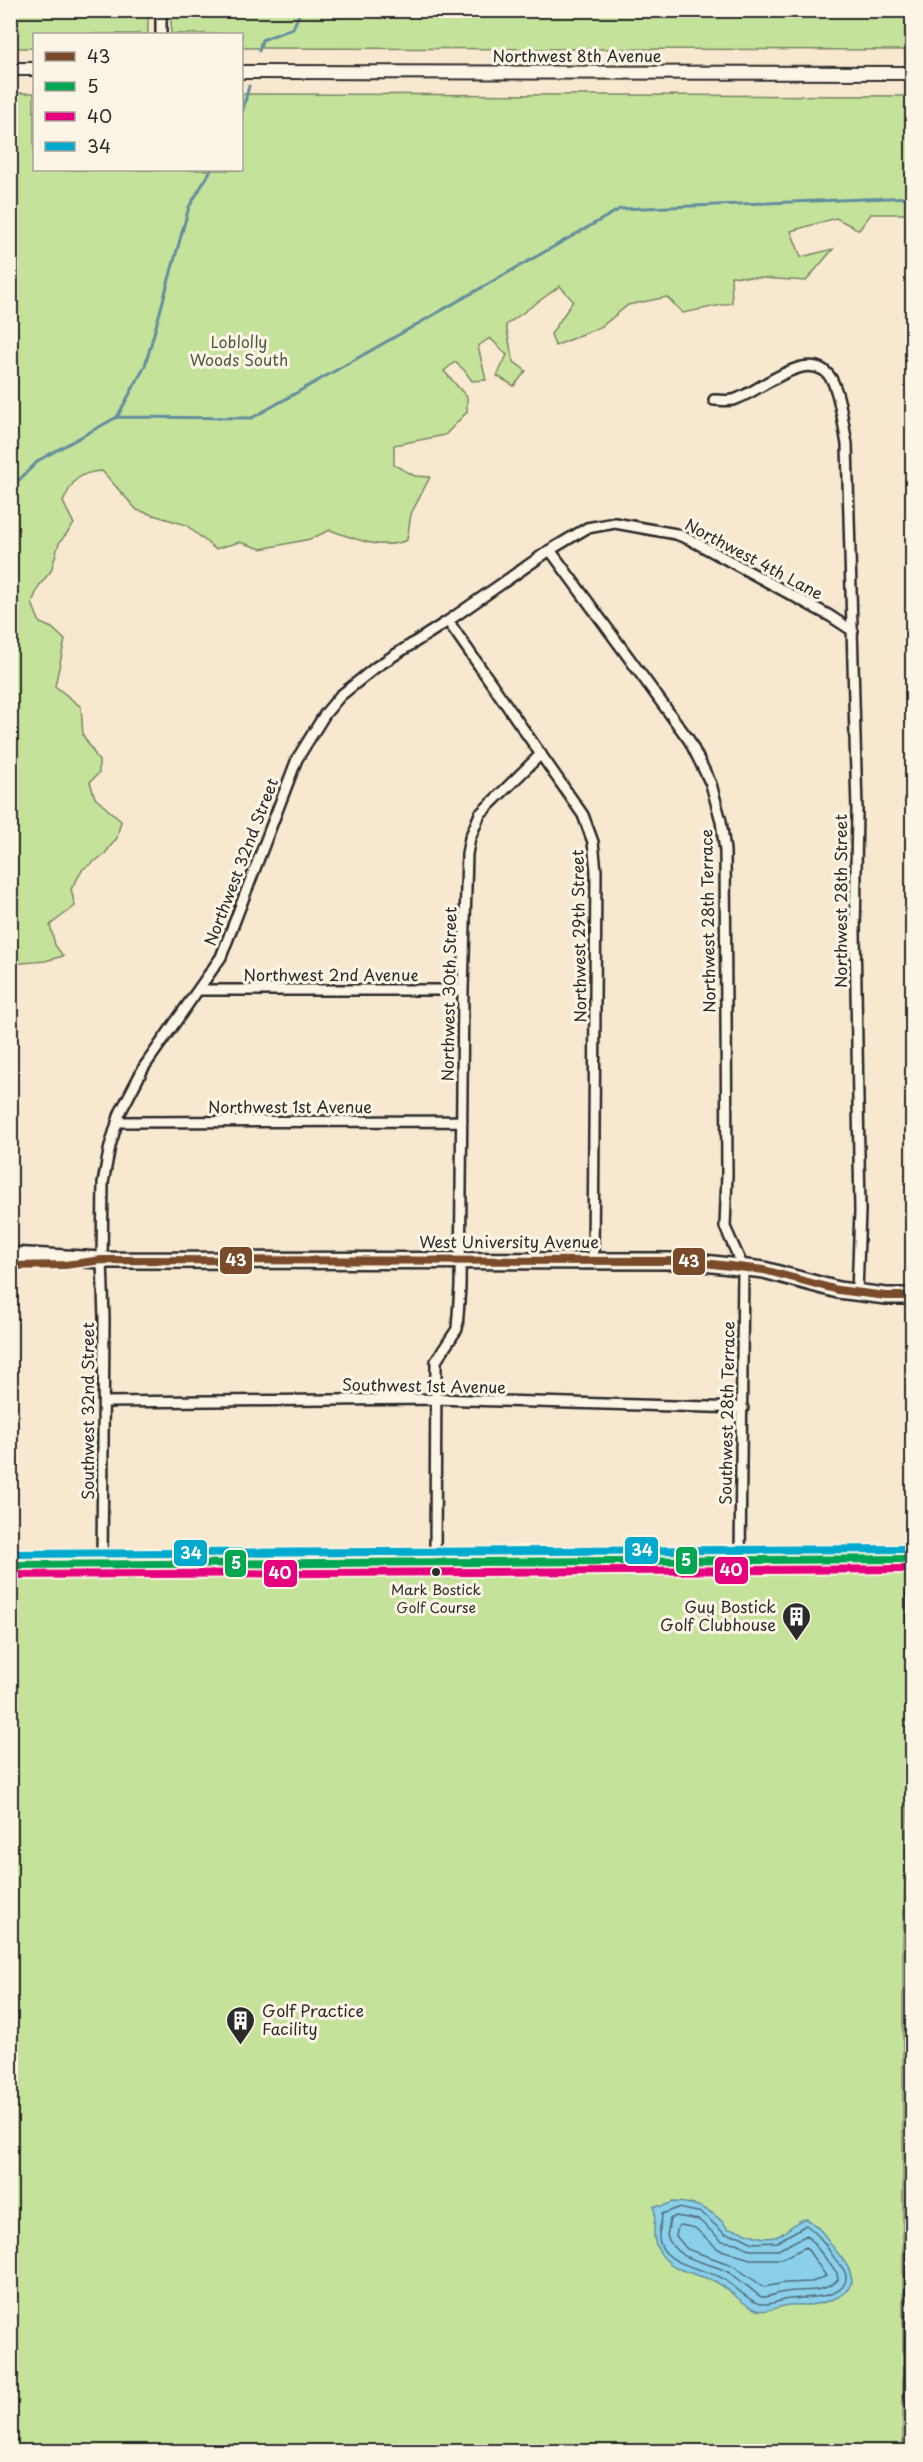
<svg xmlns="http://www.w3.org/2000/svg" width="923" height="2462" viewBox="0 0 923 2462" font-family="'Playpen Sans',sans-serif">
  <rect width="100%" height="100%" fill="#f8e8d0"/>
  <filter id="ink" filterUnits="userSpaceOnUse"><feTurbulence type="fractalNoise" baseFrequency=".0167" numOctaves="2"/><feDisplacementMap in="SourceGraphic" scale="12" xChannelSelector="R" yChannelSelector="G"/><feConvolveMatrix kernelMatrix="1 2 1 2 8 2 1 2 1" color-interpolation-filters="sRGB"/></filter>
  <g filter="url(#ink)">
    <path fill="#c4e29a" stroke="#788662" stroke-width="1.5" d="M 11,10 L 148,11 L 148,34 L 34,34 L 34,48 L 11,48 Z
      M 171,10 L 912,11 L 912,50 L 242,48 L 242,34 L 171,34 Z
      M 11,93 L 34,93 L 34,170 L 242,170 L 242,94 L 912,96 L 912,210 L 910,214 L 871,214 L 859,230 L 836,218 L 791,231 L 801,257 L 833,249 L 806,281 L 731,276 L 732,303 L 683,313 L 667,297 L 628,305 L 602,326 L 555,346 L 551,334 L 573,301 L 560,286 L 506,325 L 513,361 L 526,371 L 514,386 L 497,376 L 507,355 L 490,338 L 478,346 L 486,380 L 472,381 L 464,370 L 455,362 L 444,371 L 467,397 L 467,412 L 445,435 L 394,445 L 394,465 L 415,476 L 430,477 L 411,514 L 407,540 C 382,551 355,539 330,530 L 310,539 L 261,549 L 240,542 L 215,549 L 186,525 L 137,510 L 102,471 C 78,472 72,481 63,502 L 74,524 L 59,543 L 51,571 L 39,586 L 32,603 L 40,623 L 52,628 L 65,640 L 55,686 L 81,707 L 83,735 L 99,761 L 99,773 L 90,782 L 95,798 L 121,821 L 117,838 L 104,855 L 83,869 L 71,889 L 75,906 L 50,925 L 55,945 L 63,956 L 45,961 L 11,964 Z
      M 700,1570 L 906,1573 L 907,1812 L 903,1944 L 903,2451 L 11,2451 L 11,1580 L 97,1576 Z"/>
    <path fill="#8ad0eb" stroke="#648e9e" stroke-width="1.5" d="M 673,2202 C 696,2202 715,2211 728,2229 C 745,2229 757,2241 775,2237 C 787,2234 795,2219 807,2219 C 823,2229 829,2243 840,2256 C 864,2284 847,2298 816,2304 C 807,2306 798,2304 789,2305 C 778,2306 768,2313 757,2310 C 741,2305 728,2286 712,2280 C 691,2272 669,2271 658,2249 C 650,2235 657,2223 654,2206 L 663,2206 Z"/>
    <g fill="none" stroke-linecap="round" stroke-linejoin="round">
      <path stroke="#516d78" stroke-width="1.5" d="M 678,2208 L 702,2213 L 725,2234 L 739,2236 L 753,2243 L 777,2242 L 806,2225 C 818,2233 825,2244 833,2256 C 837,2263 847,2269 846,2279 C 843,2300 804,2297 789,2299 C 780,2300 771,2305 762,2304 C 750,2303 732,2283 720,2277 C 702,2268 659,2264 659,2236 C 659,2229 662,2222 662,2214 Z
        M 676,2216 L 699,2220 L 722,2241 L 736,2243 L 751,2250 L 778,2250 L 807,2235 L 837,2273 L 838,2280 C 823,2294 804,2289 786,2292 C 777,2293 770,2297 761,2297 C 750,2289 739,2278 726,2271 C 704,2260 677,2262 667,2236 L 670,2219 Z
        M 681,2225 L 695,2228 L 718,2249 L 750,2259 L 781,2259 L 806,2247 L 826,2276 L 812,2282 L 785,2283 L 764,2287 L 732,2265 L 687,2249 L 676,2236 L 678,2227 Z"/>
      <path stroke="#648e9e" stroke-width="3" d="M 259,51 L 262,40 L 293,28 L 301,10
        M 242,113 L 249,86
        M 117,417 L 252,418 L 620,209 L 912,197
        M 10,509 L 16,483 L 39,460 L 117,417 L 145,366 L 189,207 L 211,170"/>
      <defs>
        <path id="minor" d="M 161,34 L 161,10
          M 714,400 C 720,400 727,401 733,400 C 758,394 811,342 832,380 C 841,399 843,424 847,444 L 857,810 L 855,933 L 860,1211 L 857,1292
          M 550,550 L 689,740 L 711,784 L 721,821 L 725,851 L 727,1174 L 725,1227 L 743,1267 L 740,1559
          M 448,621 L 583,815 L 593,842 L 596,871 L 593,1260
          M 200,990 L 463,990
          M 117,1122 L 462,1121
          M 104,1402 L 435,1399 L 743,1408
          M 435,1561 L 436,1361 L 457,1329 L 460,1287 L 463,990 L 467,854 L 470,838 L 480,814 L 541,754
          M 102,1563 L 104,1319 L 102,1260 L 103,1183 L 110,1146 L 120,1113 L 144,1067 L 221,957 L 297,759 L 325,714 L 340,696 L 376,667 L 448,621 L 550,550 L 587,528 L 615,523 L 676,534 L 691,540 L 830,616 L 853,631
          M 912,1591 L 912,1647
          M 912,2407 L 910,2397 L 912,2193"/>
        <path id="tertiary" d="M 10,69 L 34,69
          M 242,72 L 912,73"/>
        <path id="secondary" d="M 10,1565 L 912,1559"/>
        <path id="primary" d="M 10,1255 L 102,1260 L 687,1261 L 764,1270 L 838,1290 L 886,1296 L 912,1296"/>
      </defs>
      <use href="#minor" stroke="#2b2b2b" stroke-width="14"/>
      <use href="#tertiary" stroke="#2b2b2b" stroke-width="16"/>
      <use href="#secondary" stroke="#2b2b2b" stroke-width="18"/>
      <use href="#primary" stroke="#2b2b2b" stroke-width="20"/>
      <use href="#minor" stroke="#fcf5e5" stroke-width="9"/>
      <use href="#tertiary" stroke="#fcf5e5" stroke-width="12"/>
      <use href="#secondary" stroke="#fcf5e5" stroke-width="14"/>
      <use href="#primary" stroke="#fcf5e5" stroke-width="15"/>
      <defs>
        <path id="bus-1" d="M 10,1266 L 65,1265 L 102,1260 L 687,1261 L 764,1270 L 838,1290 L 886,1296 L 912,1296"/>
        <path id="bus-2" d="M 10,1565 L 912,1559"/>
        <path id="bus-3" d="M 10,1575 L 912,1569"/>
        <path id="bus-4" d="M 10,1554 L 912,1549"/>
      </defs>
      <use href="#bus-1" stroke="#fcf5e5" stroke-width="12"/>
      <use href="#bus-2" stroke="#fcf5e5" stroke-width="12"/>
      <use href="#bus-3" stroke="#fcf5e5" stroke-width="12"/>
      <use href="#bus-4" stroke="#fcf5e5" stroke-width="12"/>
      <use href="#bus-1" stroke="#7a4b2a" stroke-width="8"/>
      <use href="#bus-2" stroke="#00a651" stroke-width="8"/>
      <use href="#bus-3" stroke="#e5007d" stroke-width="8"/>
      <use href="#bus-4" stroke="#00a9ce" stroke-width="8"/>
    </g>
  </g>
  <defs>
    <symbol id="building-pin" viewBox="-11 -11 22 30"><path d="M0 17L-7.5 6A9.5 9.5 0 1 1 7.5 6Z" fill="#2b2b2b" stroke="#fcf5e5"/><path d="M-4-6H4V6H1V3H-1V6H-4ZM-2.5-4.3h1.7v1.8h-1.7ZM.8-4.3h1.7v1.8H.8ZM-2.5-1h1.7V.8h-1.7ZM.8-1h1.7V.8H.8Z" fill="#fff"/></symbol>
  </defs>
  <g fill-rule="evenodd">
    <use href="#building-pin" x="780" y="1600" width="33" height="45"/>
    <use href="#building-pin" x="224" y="2004" width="33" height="45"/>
  </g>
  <circle fill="#2b2b2b" stroke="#fcf5e5" stroke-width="2" cx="436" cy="1572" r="5"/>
  <g text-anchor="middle" stroke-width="6" stroke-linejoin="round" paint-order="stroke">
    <g font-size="14" fill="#2b2b2b" stroke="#fcf5e5">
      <text x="436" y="1595">Mark Bostick<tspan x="436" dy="18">Golf Course</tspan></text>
    </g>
    <g font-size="16" fill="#2b2b2b" stroke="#fcf5e5">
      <text x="577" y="62">Northwest 8th Avenue</text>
      <text transform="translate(754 559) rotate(28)" y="6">Northwest 4th Lane</text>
      <text transform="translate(241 862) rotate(-69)" y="6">Northwest 32nd Street</text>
      <text transform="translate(841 901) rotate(-90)" y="6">Northwest 28th Street</text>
      <text transform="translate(708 921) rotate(-91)" y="6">Northwest 28th Terrace</text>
      <text transform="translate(579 936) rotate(-91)" y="6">Northwest 29th Street</text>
      <text x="331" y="981">Northwest 2nd Avenue</text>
      <text transform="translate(449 994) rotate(-89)" y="6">Northwest 30th Street</text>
      <text x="290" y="1113">Northwest 1st Avenue</text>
      <text x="509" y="1248">West University Avenue</text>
      <text transform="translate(424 1386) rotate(1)" y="6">Southwest 1st Avenue</text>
      <text transform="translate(88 1411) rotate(-90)" y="6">Southwest 32nd Street</text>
      <text transform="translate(727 1413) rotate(-89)" y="6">Southwest 28th Terrace</text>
    </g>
    <g font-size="16" fill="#515947" stroke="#fcf5e5">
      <text x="239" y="348">Loblolly<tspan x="239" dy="18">Woods South</tspan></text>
    </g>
    <g font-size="16" fill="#2b2b2b" stroke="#fcf5e5" text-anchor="end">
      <text x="776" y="1613">Guy Bostick<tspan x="776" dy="18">Golf Clubhouse</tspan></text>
      <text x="262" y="2017" text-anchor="start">Golf Practice<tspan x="262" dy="18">Facility</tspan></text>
    </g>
  </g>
  <g stroke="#fcf5e5" stroke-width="2">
    <rect x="219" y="1246" width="34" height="29" rx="6" fill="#7a4b2a"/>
    <rect x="672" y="1247" width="34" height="29" rx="6" fill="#7a4b2a"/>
    <rect x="624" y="1536" width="35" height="29" rx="6" fill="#00a9ce"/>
    <rect x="173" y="1539" width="35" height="28" rx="6" fill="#00a9ce"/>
    <rect x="675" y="1546" width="23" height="29" rx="6" fill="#00a651"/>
    <rect x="224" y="1549" width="23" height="29" rx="6" fill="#00a651"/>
    <rect x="714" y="1556" width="35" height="29" rx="6" fill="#e5007d"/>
    <rect x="263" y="1559" width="35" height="29" rx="6" fill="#e5007d"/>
  </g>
  <g font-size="16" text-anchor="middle" font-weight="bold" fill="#fff">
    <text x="236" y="1266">43</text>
    <text x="689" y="1267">43</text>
    <text x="642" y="1556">34</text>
    <text x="191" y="1559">34</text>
    <text x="686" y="1566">5</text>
    <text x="236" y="1569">5</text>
    <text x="731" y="1576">40</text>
    <text x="280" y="1579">40</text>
  </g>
  <rect width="923" height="2462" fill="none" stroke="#fcf5e5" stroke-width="36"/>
  <rect x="18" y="18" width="887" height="2426" fill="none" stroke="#2b2b2b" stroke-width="2" filter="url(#ink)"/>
  <rect x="33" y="33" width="210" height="138" fill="#fcf5e5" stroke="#a8a49b" stroke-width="1.5"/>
  <rect x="45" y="52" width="30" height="9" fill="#7a4b2a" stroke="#a8a49b" stroke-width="1.5"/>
  <text x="87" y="63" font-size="18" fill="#2b2b2b">43</text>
  <rect x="45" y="82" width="30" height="9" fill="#00a651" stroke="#a8a49b" stroke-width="1.5"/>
  <text x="87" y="93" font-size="18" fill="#2b2b2b">5</text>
  <rect x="45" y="112" width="30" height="9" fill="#e5007d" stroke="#a8a49b" stroke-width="1.5"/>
  <text x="87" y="123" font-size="18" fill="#2b2b2b">40</text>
  <rect x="45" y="142" width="30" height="9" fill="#00a9ce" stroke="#a8a49b" stroke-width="1.5"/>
  <text x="87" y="153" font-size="18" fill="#2b2b2b">34</text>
</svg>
